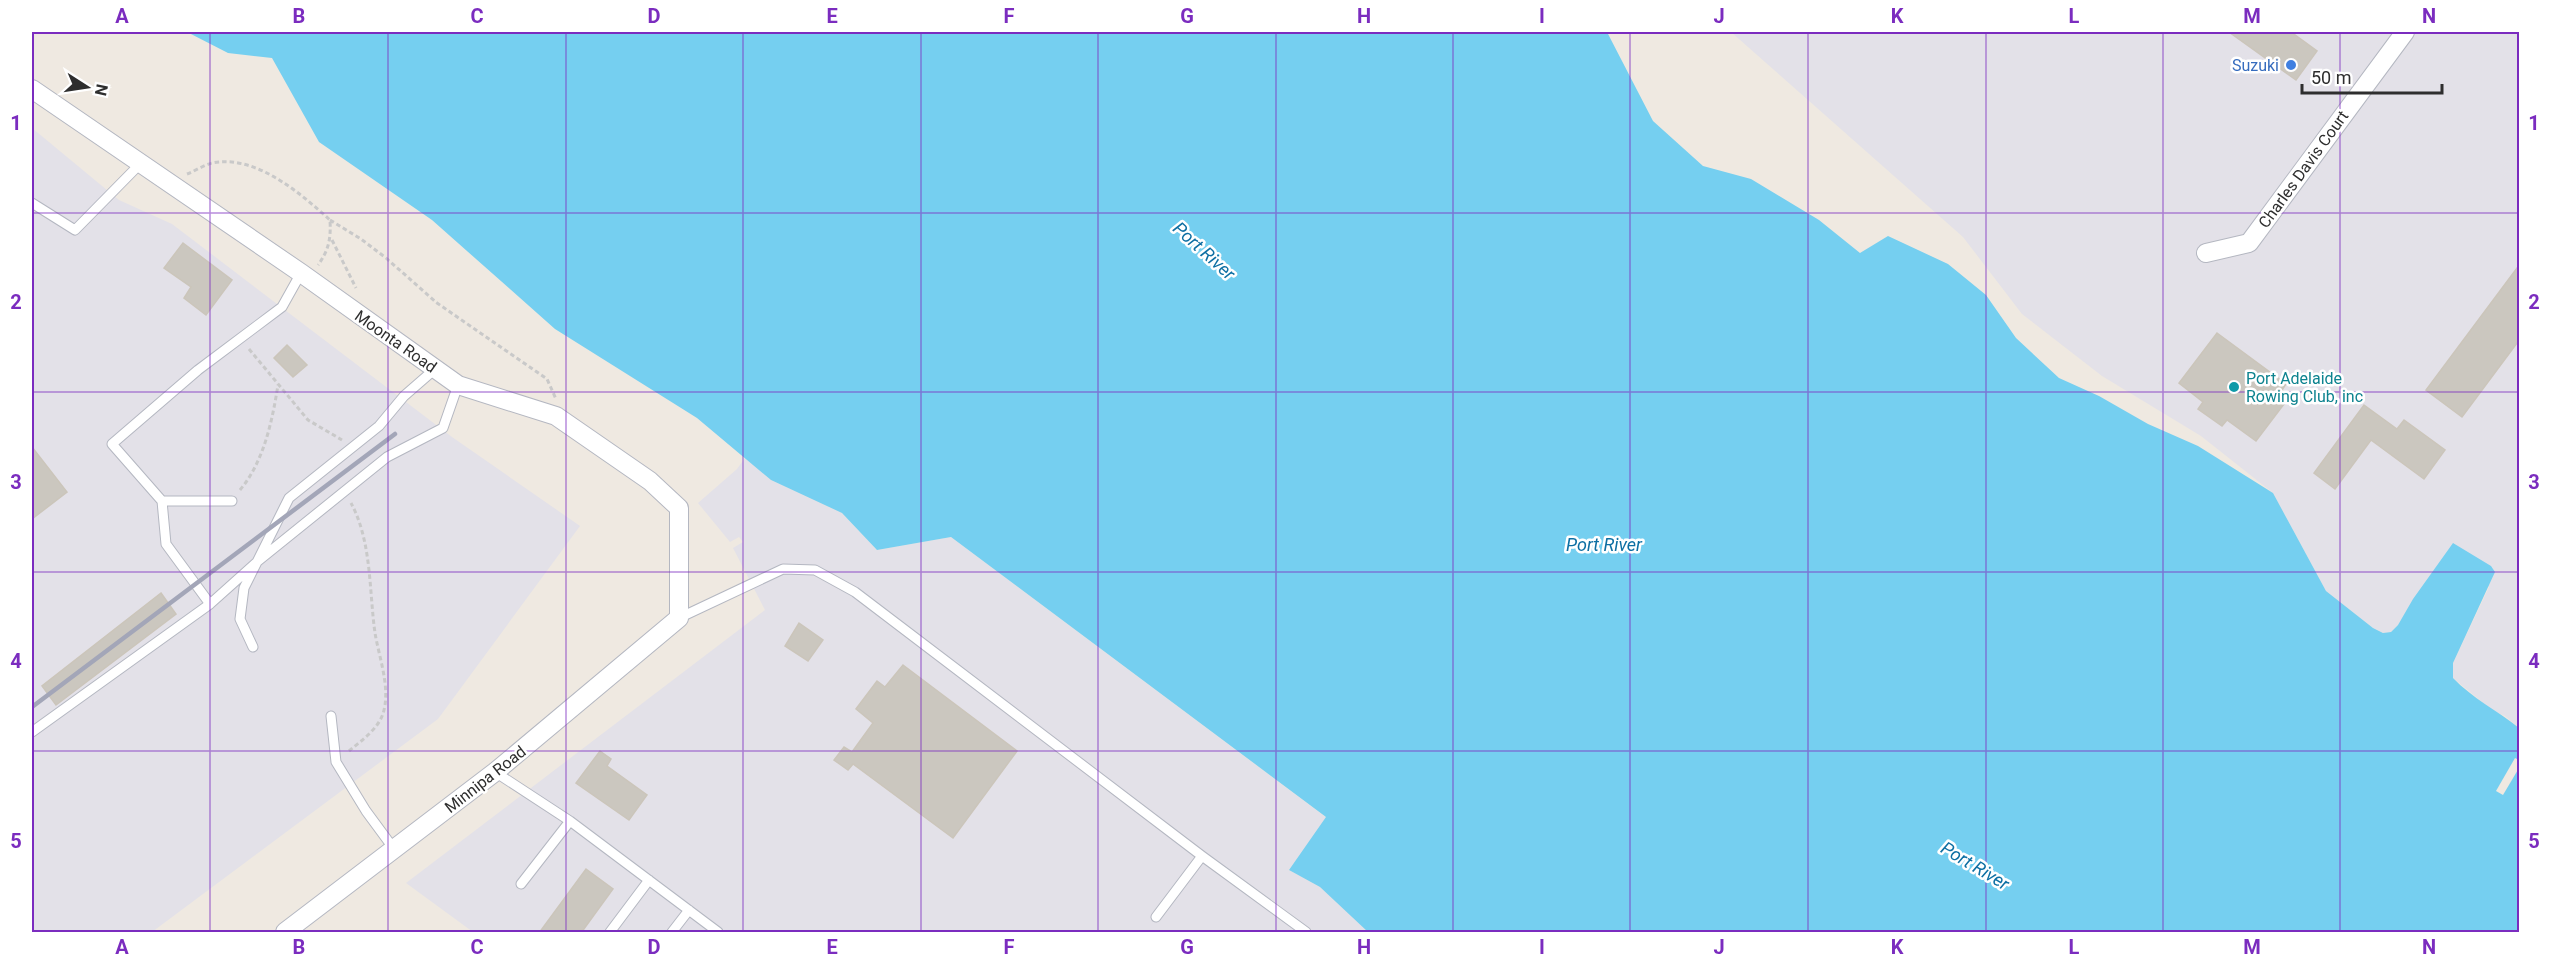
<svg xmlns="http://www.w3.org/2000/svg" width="2551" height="964" viewBox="0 0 2551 964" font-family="Roboto,sans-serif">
  <rect width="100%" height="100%" fill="#efe9e1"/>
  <path fill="#e3e1e8" d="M 1731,32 L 2519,32 L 2519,728 L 2505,716 L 2493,711 L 2453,678 L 2453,663 L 2489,587 L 2434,570 L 2398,625 L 2391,632 L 2383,633 L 2373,628 L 2326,591 L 2273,493 L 2201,436 L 2102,376 L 2022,314 L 1963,237 Z
    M 32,128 L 119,200 L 172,224 L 452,437 L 580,526 L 438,719 L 152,932 L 32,932 Z
    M 745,458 L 771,480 L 842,513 L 877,550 L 951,537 L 1327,818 L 1289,870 L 1320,887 L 1368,932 L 473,932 L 406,883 L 765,610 L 733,548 L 743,542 L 739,537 L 730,542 L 698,503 L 737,469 Z"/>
  <path fill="#75cff0" d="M 190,32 L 1607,32 L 1653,121 L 1703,166 L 1751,179 L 1819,220 L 1860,253 L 1888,236 L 1948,264 L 1986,295 L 2016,338 L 2059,378 L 2099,396 L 2148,424 L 2198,446 L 2273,493 L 2326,591 L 2373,628 L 2383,633 L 2391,632 L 2398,625 L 2413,599 L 2453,543 L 2491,566 L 2495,572 L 2453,663 L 2453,678 C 2472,698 2498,711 2519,728 L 2519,932 L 1368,932 L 1320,887 L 1289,870 L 1326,817 L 951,537 L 877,550 L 842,513 L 771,480 L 697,418 L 555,329 L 432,220 L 319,142 L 272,58 L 228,53 L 189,33 Z"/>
  <path fill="#efe9e1" d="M 2515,758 L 2519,760 L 2519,768 L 2503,795 L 2496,791 Z"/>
  <path fill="#cbc7bf" stroke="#cbc5ba" stroke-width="1.5" d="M 2229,32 L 2291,32 L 2317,51 L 2296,80 Z
    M 183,243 L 232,280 L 206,315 L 184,298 L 191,287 L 164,268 Z
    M 2520,264 L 2520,339 L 2462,417 L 2426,390 Z
    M 2217,333 L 2286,384 L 2282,390 L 2290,396 L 2256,441 L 2227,420 L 2222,426 L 2198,409 L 2203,402 L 2179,383 Z
    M 287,345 L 307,365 L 293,377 L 274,358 Z
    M 2364,405 L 2397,429 L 2404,420 L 2445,450 L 2424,479 L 2371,440 L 2335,489 L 2314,473 Z
    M 32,447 L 67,492 L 32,519 Z
    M 161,593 L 176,614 L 56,705 L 42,686 Z
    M 799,623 L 823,640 L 808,661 L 785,646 Z
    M 903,665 L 1017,751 L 953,838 L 853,764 L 848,770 L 834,760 L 844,747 L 852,752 L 873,723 L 856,709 L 877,681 L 885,687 Z
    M 600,751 L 611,759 L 607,766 L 647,795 L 629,820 L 576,783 Z
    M 586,869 L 613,889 L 581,933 L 539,933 Z"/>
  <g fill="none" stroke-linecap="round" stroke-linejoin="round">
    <defs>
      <path id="lane" d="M 32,203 L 75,230 L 139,165
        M 162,501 L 232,501
        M 210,604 L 166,544 L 162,501 L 112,444 L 198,370 L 282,307 L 301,273
        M 679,618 L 783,569 L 815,570 L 855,592 L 1202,856 L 1306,932
        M 253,647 L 240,619 L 244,588 L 289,498 L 379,426 L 404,396 L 435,369
        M 331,716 L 336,762 L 366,811 L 394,849
        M 32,732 L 210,604 L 258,561 L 387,457 L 443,428 L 458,385
        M 495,772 L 570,821 L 718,932
        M 521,884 L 570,821
        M 1156,917 L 1202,856
        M 610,932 L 649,880
        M 672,932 L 689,910"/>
      <path id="street" d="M 32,89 L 301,273 L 458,385 L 556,416 L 650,481 L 679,508 L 679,618 L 495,772 L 285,932
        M 2206,253 L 2249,243 L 2405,32"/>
    </defs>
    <use href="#lane" stroke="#b4b7c1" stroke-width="11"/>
    <use href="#street" stroke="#b4b7c1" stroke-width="20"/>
    <path stroke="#c9c9c9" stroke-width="3" stroke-dasharray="4.5 3" stroke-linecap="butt" d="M 187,174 C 195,171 204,165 212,163 C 256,154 301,194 330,220 C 331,238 329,250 318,265
      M 330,220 L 361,239 L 386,258 L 437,303 L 547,379 L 556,399
      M 332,240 L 356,288
      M 249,349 L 308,420 L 342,440
      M 240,490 C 264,461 272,422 278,385
      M 349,751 C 362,740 380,728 384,710 C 390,686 379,657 375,633 C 369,591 372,542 351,503"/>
    <use href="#lane" stroke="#fff" stroke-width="9"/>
    <use href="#street" stroke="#fff" stroke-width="18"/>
    <path stroke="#a3a6b8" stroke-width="4.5" d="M 32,707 L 395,434"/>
  </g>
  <path fill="none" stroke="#7b2cbf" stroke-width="1.5" stroke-opacity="0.55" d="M 210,32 L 210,932M 388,32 L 388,932M 566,32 L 566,932M 743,32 L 743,932M 921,32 L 921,932M 1098,32 L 1098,932M 1276,32 L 1276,932M 1453,32 L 1453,932M 1630,32 L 1630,932M 1808,32 L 1808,932M 1986,32 L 1986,932M 2163,32 L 2163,932M 2340,32 L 2340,932M 32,213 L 2520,213M 32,392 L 2520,392M 32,572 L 2520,572M 32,751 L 2520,751"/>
  <circle fill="#3f7fe0" stroke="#fff" stroke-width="2" cx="2291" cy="65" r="6"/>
  <circle fill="#0f9aa8" stroke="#fff" stroke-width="2" cx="2234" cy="387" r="6"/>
  <g text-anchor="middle" stroke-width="5" stroke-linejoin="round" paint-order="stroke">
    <g font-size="16" fill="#366cbe" stroke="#fff" text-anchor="end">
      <text x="2279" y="71">Suzuki</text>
    </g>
    <g font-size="16" fill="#2e2e2e" stroke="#fff">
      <text transform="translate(2303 169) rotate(-54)" y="6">Charles Davis Court</text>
      <text transform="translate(396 341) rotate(35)" y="6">Moonta Road</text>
      <text transform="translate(485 779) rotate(-38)" y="6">Minnipa Road</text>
    </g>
    <g font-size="16" fill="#0d838f" stroke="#fff" text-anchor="start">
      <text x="2246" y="384">Port Adelaide<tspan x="2246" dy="18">Rowing Club, inc</tspan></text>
    </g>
    <g font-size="18" font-style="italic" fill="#0d6fa3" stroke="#fff">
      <text transform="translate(1204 251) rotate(42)" y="6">Port River</text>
      <text x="1604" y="551">Port River</text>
      <text transform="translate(1975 866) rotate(31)" y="6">Port River</text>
    </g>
  </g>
  <rect width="2551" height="964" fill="none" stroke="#ffffff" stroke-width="66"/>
  <g transform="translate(87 87) rotate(102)" stroke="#ffffff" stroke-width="4.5" paint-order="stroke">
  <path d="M0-4.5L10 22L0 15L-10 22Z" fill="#2e2e2e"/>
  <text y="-9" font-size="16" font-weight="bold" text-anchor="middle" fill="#2e2e2e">N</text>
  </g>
  <path d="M2302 84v9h140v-9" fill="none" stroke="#2e2e2e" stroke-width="3"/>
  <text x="2311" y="84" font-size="18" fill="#2e2e2e" stroke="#ffffff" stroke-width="4.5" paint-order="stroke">50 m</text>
  <rect x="33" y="33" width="2485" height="898" fill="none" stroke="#7b2cbf" stroke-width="2"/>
  <g font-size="20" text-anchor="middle" font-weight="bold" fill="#7b2cbf">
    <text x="122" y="23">A</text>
    <text x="299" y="23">B</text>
    <text x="477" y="23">C</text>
    <text x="654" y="23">D</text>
    <text x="832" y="23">E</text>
    <text x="1009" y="23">F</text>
    <text x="1187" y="23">G</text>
    <text x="1364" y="23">H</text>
    <text x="1542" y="23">I</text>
    <text x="1719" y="23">J</text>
    <text x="1897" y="23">K</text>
    <text x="2074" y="23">L</text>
    <text x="2252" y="23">M</text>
    <text x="2429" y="23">N</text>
    <text x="16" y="130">1</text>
    <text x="2534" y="130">1</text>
    <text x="16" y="309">2</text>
    <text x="2534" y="309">2</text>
    <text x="16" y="489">3</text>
    <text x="2534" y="489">3</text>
    <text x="16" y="668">4</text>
    <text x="2534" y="668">4</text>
    <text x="16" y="848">5</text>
    <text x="2534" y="848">5</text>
    <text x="122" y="954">A</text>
    <text x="299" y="954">B</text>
    <text x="477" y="954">C</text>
    <text x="654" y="954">D</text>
    <text x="832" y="954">E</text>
    <text x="1009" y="954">F</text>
    <text x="1187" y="954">G</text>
    <text x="1364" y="954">H</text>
    <text x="1542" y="954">I</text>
    <text x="1719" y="954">J</text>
    <text x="1897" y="954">K</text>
    <text x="2074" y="954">L</text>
    <text x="2252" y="954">M</text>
    <text x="2429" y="954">N</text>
  </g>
</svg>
